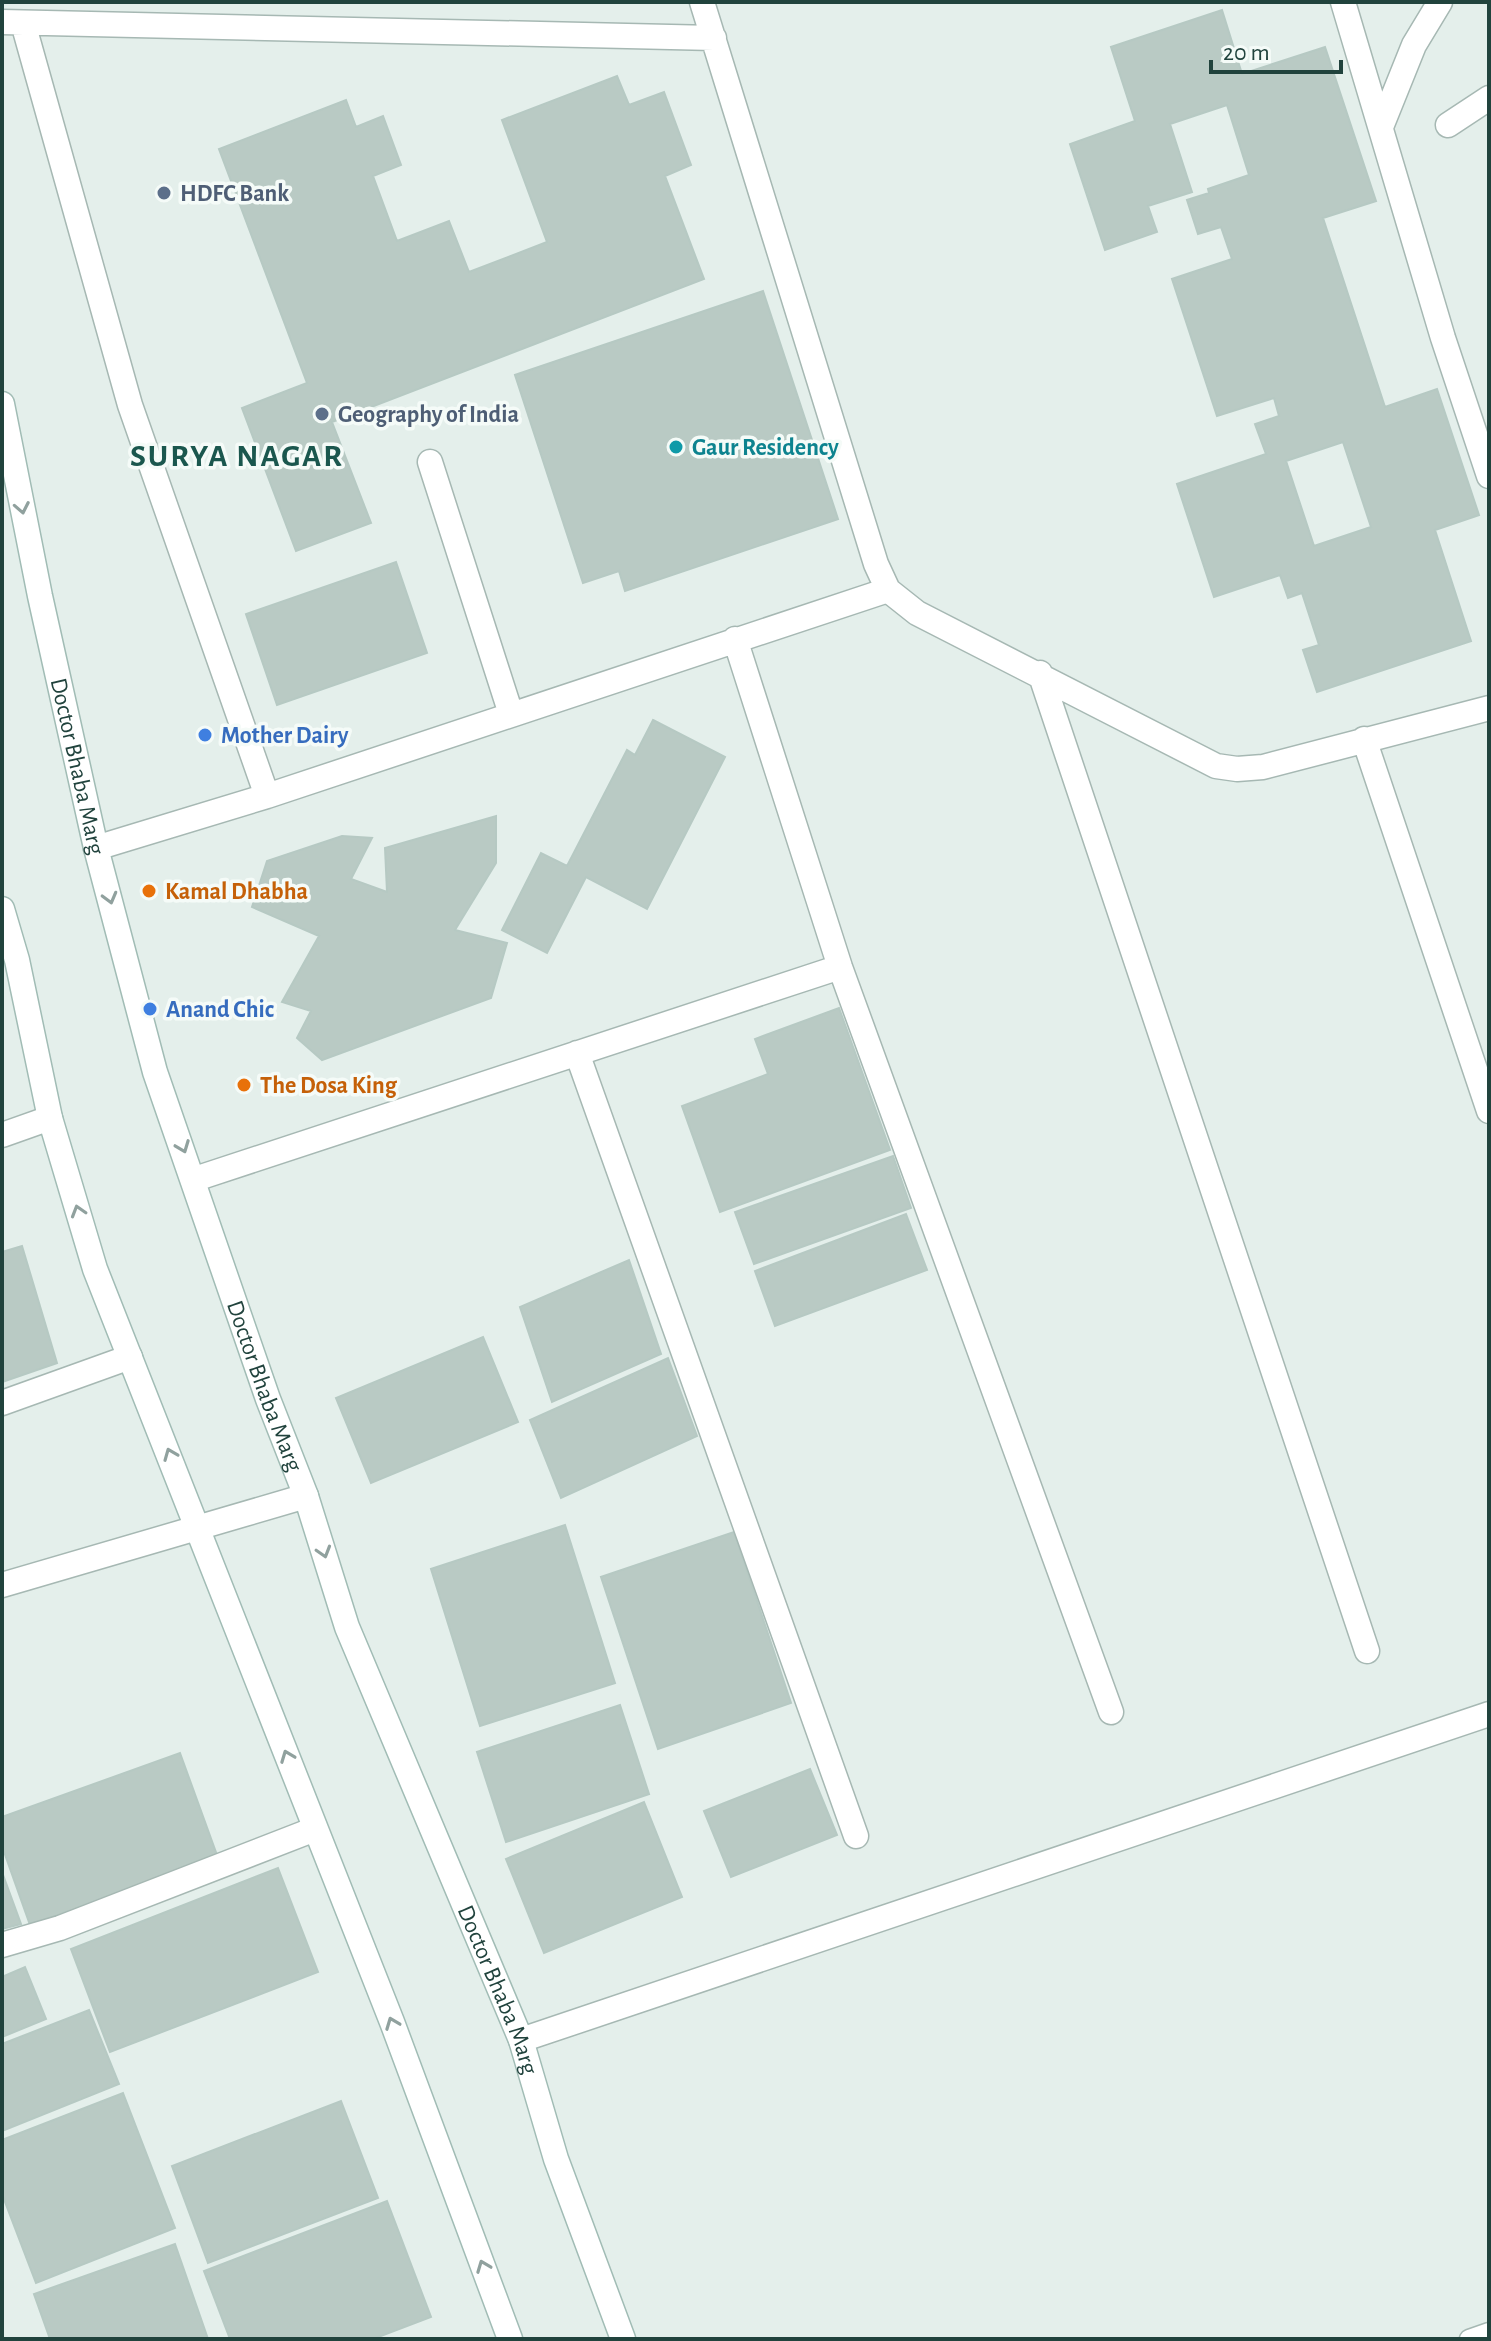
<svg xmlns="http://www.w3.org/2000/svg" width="1491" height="2341" viewBox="0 0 1491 2341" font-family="'Alegreya Sans',sans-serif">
  <rect width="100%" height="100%" fill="#e4efeb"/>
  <path fill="#b9cac4" stroke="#b6c9c3" stroke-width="2" fill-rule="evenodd" d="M 1222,10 L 1242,74 L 1325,47 L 1376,201 L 1323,218 L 1385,407 L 1437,389 L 1479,515 L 1435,530 L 1471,641 L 1317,692 L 1303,650 L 1319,645 L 1302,593 L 1288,598 L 1280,575 L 1214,597 L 1177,484 L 1266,454 L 1255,424 L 1279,416 L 1274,398 L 1217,416 L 1172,279 L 1232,259 L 1221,227 L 1198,234 L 1187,200 L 1209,193 L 1208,189 L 1249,175 L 1227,105 L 1170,124 L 1192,192 L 1148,206 L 1157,232 L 1105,250 L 1070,144 L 1135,121 L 1111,47 ZM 1343,442 L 1371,527 L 1314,546 L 1286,461 Z
    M 617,76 L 629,105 L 664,92 L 691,165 L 665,176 L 704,279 L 332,422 L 371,523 L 296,551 L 242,408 L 307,383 L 219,149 L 346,100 L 356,127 L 383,116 L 401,165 L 373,176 L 397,241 L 449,221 L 469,272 L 547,242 L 502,120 Z
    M 763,291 L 838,519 L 625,591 L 619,571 L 583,583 L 515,375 Z
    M 396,562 L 427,653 L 277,705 L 246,614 Z
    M 653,720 L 725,757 L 647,909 L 586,877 L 547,953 L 502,930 L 541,853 L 567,866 L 627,750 L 635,755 Z
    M 496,816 L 496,863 L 455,930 L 507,943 L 491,998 L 322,1060 L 297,1038 L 311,1011 L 282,1002 L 319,936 L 252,907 L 267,861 L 342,836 L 372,838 L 351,879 L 387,892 L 385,848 Z
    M 839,1008 L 890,1150 L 720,1212 L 682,1106 L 768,1074 L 755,1039 Z
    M 893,1156 L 911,1208 L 754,1264 L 735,1212 Z
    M 906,1214 L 927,1270 L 775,1326 L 755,1271 Z
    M 22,1246 L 57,1363 L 2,1382 L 2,1252 Z
    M 629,1260 L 661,1354 L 552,1402 L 520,1307 Z
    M 483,1337 L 518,1422 L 371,1483 L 336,1398 Z
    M 668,1358 L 697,1436 L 561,1498 L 530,1420 Z
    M 565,1525 L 615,1683 L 480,1726 L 431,1569 Z
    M 734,1532 L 791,1703 L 658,1749 L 601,1577 Z
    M 620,1705 L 649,1794 L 506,1842 L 477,1752 Z
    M 180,1753 L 218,1858 L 30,1925 L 2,1846 L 2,1817 Z
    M 810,1769 L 837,1835 L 731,1877 L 704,1811 Z
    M 644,1802 L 682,1897 L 544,1953 L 506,1859 Z
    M 278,1868 L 318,1972 L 110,2052 L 71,1949 Z
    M 2,1872 L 21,1924 L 2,1929 Z
    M 25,1967 L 46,2019 L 2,2037 L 2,1977 Z
    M 89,2010 L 119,2084 L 2,2131 L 2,2044 Z
    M 123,2093 L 175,2228 L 36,2283 L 2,2194 L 2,2140 Z
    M 341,2101 L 378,2198 L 208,2263 L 172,2166 Z
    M 387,2201 L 431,2317 L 373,2339 L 230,2339 L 204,2271 Z
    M 175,2244 L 208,2339 L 50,2339 L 34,2294 Z"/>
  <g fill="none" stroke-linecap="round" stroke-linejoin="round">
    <defs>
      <path id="lane" d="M 1469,2339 L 1489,2332"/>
      <path id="street" d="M 702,2 L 876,564 L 888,590 L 917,613 L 1216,766 L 1237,769 L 1263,767 L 1489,708
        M 1343,2 L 1443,338 L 1489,476
        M 2,22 L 714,38
        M 23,23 L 130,405 L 267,796
        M 1448,125 L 1489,98
        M 1381,127 L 1414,45 L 1440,2
        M 430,462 L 511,714
        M 735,639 L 840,967 L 1111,1712
        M 1040,673 L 1367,1651
        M 1364,739 L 1489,1111
        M 96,848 L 267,796 L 888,590
        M 577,1053 L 856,1836
        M 2,1135 L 50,1118
        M 195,1179 L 840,967
        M 2,1403 L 130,1357
        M 2,1585 L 306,1496
        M 2,1945 L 60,1928 L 315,1829
        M 521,2040 L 1489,1714"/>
      <g id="secondary">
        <path id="s1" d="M 2,404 L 40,596 L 96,848 L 155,1072 L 268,1399 L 306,1496 L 347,1627 L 521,2040 L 556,2159 L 623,2339"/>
        <path d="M 2,909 L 17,960 L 50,1118 L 95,1269 L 392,2022 L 510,2339"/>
      </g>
    </defs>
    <use href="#lane" stroke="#a6b8b3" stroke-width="21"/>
    <use href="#street" stroke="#a6b8b3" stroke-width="27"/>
    <use href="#secondary" stroke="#a1bcb5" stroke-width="27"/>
    <use href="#lane" stroke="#fff" stroke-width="18"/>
    <use href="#street" stroke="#fff" stroke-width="24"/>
    <use href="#secondary" stroke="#fff" stroke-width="24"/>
  </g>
  <defs><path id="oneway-chevron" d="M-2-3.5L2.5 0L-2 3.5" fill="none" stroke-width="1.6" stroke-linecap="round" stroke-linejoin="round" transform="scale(2)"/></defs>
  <g stroke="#90a19e">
    <use href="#oneway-chevron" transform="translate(22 508) rotate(79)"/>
    <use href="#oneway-chevron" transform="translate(110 898) rotate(75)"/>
    <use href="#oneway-chevron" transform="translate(183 1147) rotate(69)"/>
    <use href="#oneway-chevron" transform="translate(78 1211) rotate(-107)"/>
    <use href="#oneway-chevron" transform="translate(170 1454) rotate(-112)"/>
    <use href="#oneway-chevron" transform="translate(324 1552) rotate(73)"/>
    <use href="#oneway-chevron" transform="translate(287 1756) rotate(-111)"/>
    <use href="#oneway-chevron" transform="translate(392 2023) rotate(-111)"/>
    <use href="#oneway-chevron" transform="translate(483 2266) rotate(-111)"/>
  </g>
  <g fill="#5c6f8a" stroke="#f5fbf8" stroke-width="3">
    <circle cx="164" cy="193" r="8"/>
    <circle cx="322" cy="414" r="8"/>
  </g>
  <circle fill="#0f9aa8" stroke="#f5fbf8" stroke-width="3" cx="676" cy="447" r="8"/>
  <g fill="#3f7fe0" stroke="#f5fbf8" stroke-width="3">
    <circle cx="205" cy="735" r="8"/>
    <circle cx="150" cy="1009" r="8"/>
  </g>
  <g fill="#e8710a" stroke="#f5fbf8" stroke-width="3">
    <circle cx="149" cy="891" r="8"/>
    <circle cx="244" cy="1085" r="8"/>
  </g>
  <g text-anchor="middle" stroke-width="7" stroke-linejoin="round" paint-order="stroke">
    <g font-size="24" font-weight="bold" fill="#4e5e75" stroke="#f5fbf8" text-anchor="start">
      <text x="180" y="201">HDFC Bank</text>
      <text x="338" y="422">Geography of India</text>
    </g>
    <g font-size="24" font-weight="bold" fill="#0d838f" stroke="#f5fbf8" text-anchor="start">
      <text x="692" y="455">Gaur Residency</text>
    </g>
    <g font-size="24" font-weight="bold" fill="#366cbe" stroke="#f5fbf8" text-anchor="start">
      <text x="221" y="743">Mother Dairy</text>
      <text x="166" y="1017">Anand Chic</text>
    </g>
    <g font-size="24" fill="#21433d" stroke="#f5fbf8">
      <text dy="8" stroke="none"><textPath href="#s1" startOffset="370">Doctor Bhaba Marg</textPath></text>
      <text dy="8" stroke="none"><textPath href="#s1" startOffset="1018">Doctor Bhaba Marg</textPath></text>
      <text dy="8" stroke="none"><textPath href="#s1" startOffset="1666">Doctor Bhaba Marg</textPath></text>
    </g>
    <g font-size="24" font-weight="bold" fill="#c56008" stroke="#f5fbf8" text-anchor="start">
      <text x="165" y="899">Kamal Dhabha</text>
      <text x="260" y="1093">The Dosa King</text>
    </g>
    <g font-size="32" font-weight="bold" letter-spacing="2" fill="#1b574e" stroke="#f5fbf8">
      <text x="237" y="466">SURYA NAGAR</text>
    </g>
  </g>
  <rect width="1491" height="2341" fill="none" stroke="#21433d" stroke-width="8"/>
  <path d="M1211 60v12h130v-12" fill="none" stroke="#21433d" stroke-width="4"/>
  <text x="1223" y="60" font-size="24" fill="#21433d" stroke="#f5fbf8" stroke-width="6" paint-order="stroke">20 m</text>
</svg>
